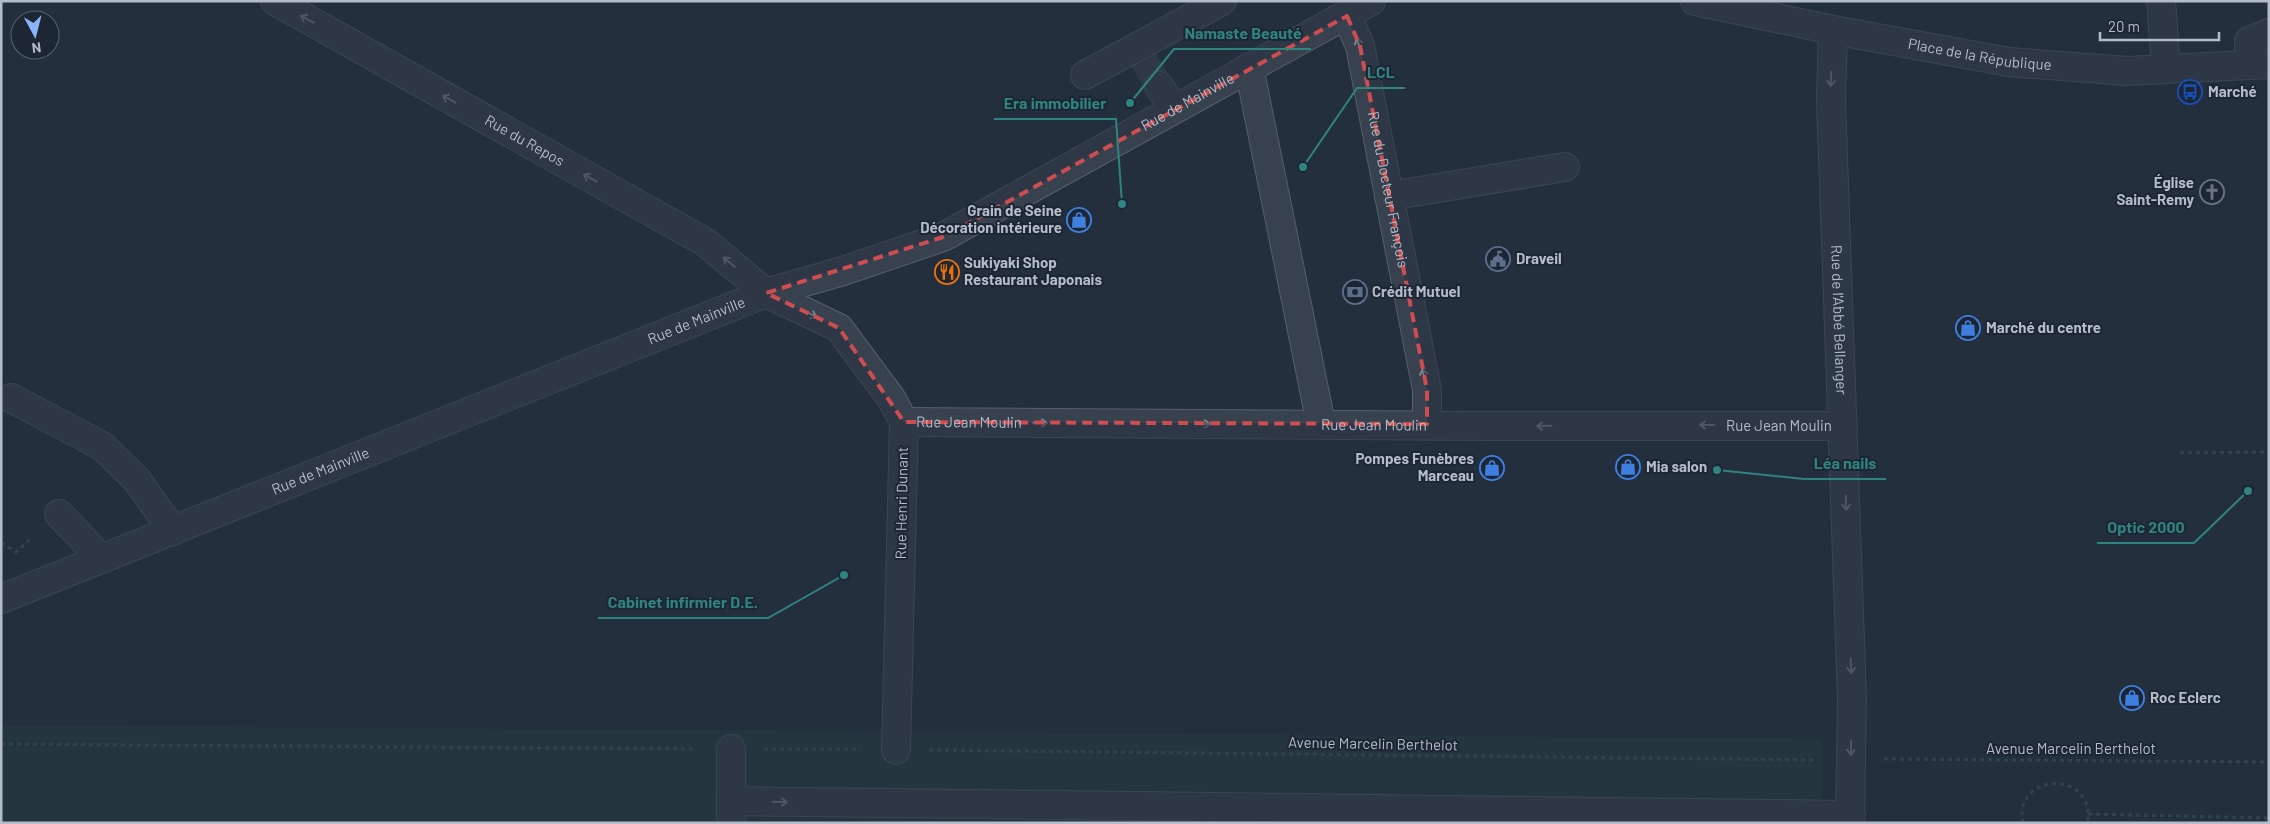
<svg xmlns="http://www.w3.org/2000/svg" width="2270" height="824" viewBox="0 0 2270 824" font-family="Barlow,sans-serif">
  <rect width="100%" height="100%" fill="#242f3e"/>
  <path fill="#263c3f" d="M 1,725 L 1821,739 L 1823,823 L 1,823 Z"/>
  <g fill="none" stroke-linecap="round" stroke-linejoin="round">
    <path stroke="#3a4453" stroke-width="28" stroke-dasharray="28 14" stroke-linecap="butt" d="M 1141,55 L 1159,86"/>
    <defs>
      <g id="minor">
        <path id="s1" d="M 275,1 L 705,242 L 766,293 L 839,328 L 891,398 L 904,422 L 896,750"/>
        <path id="s2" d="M 1695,1 L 1833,30 L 2009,62 L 2127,71 L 2269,64"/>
        <path d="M 2161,1 L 2166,69"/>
        <path id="s3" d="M 1347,16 L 1360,46 L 1427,390 L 1427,424"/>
        <path id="s4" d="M 1833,30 L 1831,100 L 1852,699 L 1850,823"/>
        <path d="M 2250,65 L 2249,41 L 2269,33"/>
        <path d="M 1249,67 L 1321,424"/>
        <path d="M 1085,75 L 1222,1"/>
        <path d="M 1159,86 L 1173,108"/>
        <path d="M 1389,196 L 1565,167"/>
        <path d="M 11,398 L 102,446 L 137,480 L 173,531"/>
        <path id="s5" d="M 904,422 L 1487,426 L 1843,426"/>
        <path d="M 59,514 L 102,559"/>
        <path id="s6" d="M 1,599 L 766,293 L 843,271 L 943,237 L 1371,1"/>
        <path d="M 731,749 L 731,823"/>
        <path d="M 731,801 L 1851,815"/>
      </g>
    </defs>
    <use href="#minor" stroke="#565f6c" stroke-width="30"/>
    <path stroke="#44595c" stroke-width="3" stroke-dasharray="4 4" stroke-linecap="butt" d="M 2180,453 L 2269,452
      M 1,543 L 16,552 L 33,537
      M 1,744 L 696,749
      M 764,749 L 861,749
      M 929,750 L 1816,760
      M 1884,759 L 2269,762
      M 2088,814 L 2269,818
      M 2023,823 C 2012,772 2097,769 2087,823"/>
    <use href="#minor" stroke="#38414e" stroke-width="28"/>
  </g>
  <defs><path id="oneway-shaft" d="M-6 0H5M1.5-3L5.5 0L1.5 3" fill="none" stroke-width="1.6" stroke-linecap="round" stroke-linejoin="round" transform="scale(1.25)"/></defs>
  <g stroke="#7c8592">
    <use href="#oneway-shaft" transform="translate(307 19) rotate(-151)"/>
    <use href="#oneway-shaft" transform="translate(1359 45) rotate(-108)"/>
    <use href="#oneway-shaft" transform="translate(1831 79) rotate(92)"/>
    <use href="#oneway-shaft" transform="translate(449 99) rotate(-151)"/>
    <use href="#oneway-shaft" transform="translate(590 178) rotate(-151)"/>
    <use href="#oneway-shaft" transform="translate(729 262) rotate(-140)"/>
    <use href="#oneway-shaft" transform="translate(810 314) rotate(25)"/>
    <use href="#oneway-shaft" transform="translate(1424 376) rotate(-101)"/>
    <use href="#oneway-shaft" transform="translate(1040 423)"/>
    <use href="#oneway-shaft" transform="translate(1203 424)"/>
    <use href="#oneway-shaft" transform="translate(1707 425) rotate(180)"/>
    <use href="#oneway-shaft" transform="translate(1544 426) rotate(179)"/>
    <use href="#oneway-shaft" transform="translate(1846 503) rotate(88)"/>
    <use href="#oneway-shaft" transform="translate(1851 666) rotate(88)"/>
    <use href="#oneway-shaft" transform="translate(1851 748) rotate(91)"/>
    <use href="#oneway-shaft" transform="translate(780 802) rotate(1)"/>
  </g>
  <path d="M0 0H2270V824H0ZM 1347,16 L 1360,46 L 1427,390 L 1427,424 L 904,422 L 839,328 L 766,293 L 943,237 Z" fill="#242f3e" fill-opacity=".55" fill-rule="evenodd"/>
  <path fill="none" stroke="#ce4d50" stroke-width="4" stroke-dasharray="10 6" stroke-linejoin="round" d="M 1347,16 L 1360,46 L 1427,390 L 1427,424 L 904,422 L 839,328 L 766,293 L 943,237 Z"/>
  <defs>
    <symbol id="bus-ring" viewBox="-11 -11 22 22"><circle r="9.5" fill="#1d2633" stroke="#1a4fb4" stroke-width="1.5"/><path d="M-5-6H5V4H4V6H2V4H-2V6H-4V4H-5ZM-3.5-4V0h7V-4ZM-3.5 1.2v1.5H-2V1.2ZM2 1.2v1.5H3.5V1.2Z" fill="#1a4fb4"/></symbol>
    <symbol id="church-ring" viewBox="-11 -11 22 22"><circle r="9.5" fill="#1d2633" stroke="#6b7280" stroke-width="1.5"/><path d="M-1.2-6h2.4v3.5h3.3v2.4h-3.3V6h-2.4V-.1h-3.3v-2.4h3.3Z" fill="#6b7280"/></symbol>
    <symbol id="shop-ring" viewBox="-11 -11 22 22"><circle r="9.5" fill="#1d2633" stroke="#3f7fe0" stroke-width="1.5"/><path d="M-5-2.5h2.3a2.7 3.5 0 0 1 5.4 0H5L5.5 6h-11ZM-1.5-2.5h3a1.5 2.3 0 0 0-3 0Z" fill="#3f7fe0"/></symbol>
    <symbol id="civic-ring" viewBox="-11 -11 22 22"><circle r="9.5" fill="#1d2633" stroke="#5c6f8a" stroke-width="1.5"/><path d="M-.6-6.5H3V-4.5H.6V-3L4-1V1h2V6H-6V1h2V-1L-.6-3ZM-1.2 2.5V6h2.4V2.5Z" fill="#5c6f8a"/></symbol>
    <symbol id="restaurant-ring" viewBox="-11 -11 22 22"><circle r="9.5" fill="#1d2633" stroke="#e8710a" stroke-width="1.5"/><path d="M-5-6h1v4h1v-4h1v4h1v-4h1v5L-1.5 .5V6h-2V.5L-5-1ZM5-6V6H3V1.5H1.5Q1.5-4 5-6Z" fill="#e8710a"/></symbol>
    <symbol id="bank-ring" viewBox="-11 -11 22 22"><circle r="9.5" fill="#1d2633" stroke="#5c6f8a" stroke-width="1.5"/><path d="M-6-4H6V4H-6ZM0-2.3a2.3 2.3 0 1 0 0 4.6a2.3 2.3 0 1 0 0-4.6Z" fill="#5c6f8a"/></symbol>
  </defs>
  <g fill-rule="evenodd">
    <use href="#bus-ring" x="2176" y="78" width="28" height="28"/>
    <use href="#church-ring" x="2198" y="178" width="28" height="28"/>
    <use href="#shop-ring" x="1065" y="206" width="28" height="28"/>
    <use href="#civic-ring" x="1484" y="245" width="28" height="28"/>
    <use href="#restaurant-ring" x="933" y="258" width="28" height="28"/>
    <use href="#bank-ring" x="1341" y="278" width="28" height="28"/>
    <use href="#shop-ring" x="1954" y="314" width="28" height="28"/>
    <use href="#shop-ring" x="1614" y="453" width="28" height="28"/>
    <use href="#shop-ring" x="1478" y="454" width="28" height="28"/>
    <use href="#shop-ring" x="2118" y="684" width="28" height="28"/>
  </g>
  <g text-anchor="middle" stroke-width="4" stroke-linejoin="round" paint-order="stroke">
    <g font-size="15" fill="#b4bcc9" stroke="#1d2633">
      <text dy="5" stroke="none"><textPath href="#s2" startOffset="290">Place de la République</textPath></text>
      <text dy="5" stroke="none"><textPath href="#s6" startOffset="1289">Rue de Mainville</textPath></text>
      <text dy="5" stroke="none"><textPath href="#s1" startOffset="286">Rue du Repos</textPath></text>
      <text dy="5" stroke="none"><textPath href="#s3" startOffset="179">Rue du Docteur François</textPath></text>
      <text dy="5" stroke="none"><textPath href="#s4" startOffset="290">Rue de l'Abbé Bellanger</textPath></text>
      <text dy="5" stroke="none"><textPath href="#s6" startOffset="749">Rue de Mainville</textPath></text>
      <text dy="5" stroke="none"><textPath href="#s5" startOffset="65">Rue Jean Moulin</textPath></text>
      <text dy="5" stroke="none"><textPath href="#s5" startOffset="470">Rue Jean Moulin</textPath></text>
      <text dy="5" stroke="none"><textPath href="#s5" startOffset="875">Rue Jean Moulin</textPath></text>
      <text dy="5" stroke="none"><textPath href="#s6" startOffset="344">Rue de Mainville</textPath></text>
      <text transform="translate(902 503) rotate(-89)" y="5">Rue Henri Dunant</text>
      <text transform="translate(1373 744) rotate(1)" y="5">Avenue Marcelin Berthelot</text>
      <text x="2071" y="754">Avenue Marcelin Berthelot</text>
    </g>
    <g font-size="15" font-weight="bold" fill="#b4bcc9" stroke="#1d2633" text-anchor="start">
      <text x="2208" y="97">Marché</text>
      <text x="2194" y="188" text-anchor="end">Église<tspan x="2194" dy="17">Saint-Remy</tspan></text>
      <text x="1062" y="216" text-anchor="end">Grain de Seine<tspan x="1062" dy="17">Décoration intérieure</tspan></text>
      <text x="1516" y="264">Draveil</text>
      <text x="964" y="268">Sukiyaki Shop<tspan x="964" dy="17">Restaurant Japonais</tspan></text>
      <text x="1372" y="297">Crédit Mutuel</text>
      <text x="1986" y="333">Marché du centre</text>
      <text x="1474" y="464" text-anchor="end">Pompes Funèbres<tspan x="1474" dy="17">Marceau</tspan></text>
      <text x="1646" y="472">Mia salon</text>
      <text x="2150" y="703">Roc Eclerc</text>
    </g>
  </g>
  <path fill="none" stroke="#308480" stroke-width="2" d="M1130 103L1174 49H1311M1303 167L1357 88H1405M1122 204L1116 119H994M1717 470L1804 479H1886M2248 491L2194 543H2097M844 575L768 618H598"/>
  <g fill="#308480" stroke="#1d2633" stroke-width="2">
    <circle cx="1130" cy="103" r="5"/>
    <circle cx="1303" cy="167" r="5"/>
    <circle cx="1122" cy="204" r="5"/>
    <circle cx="1717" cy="470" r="5"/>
    <circle cx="2248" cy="491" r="5"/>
    <circle cx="844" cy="575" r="5"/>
  </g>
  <g font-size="16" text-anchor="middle" font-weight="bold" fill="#308480" stroke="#1d2633" stroke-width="4" stroke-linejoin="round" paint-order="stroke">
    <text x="1243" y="39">Namaste Beauté</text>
    <text x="1381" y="78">LCL</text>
    <text x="1055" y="109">Era immobilier</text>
    <text x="1845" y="469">Léa nails</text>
    <text x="2146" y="533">Optic 2000</text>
    <text x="683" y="608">Cabinet infirmier D.E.</text>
  </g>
  <rect width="2270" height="824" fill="none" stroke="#b4bcc9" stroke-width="5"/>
  <g transform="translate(35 35) rotate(173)"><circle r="24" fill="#1d2633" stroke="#59626f"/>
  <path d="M0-4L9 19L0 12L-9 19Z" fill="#8ab4f8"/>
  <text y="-8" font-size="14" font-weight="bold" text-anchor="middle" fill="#b4bcc9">N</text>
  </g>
  <path d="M2100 32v8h119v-8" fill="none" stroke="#b4bcc9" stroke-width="2.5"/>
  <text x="2108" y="32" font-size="15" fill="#b4bcc9" stroke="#1d2633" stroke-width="4" paint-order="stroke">20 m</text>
</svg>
